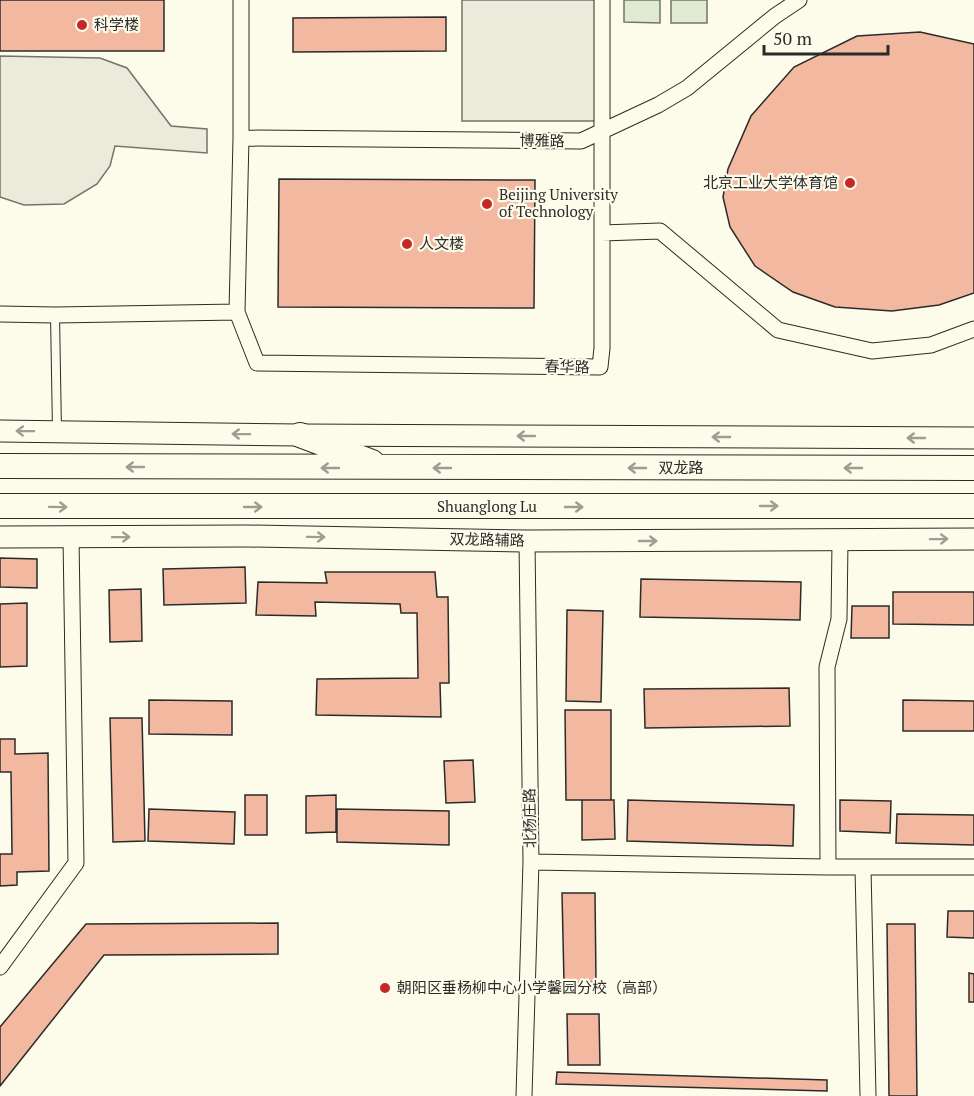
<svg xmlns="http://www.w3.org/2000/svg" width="974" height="1096" viewBox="0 0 974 1096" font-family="'PT Serif','Noto Sans SC',serif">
  <rect width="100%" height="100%" fill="#fdfbea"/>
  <path fill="#deebd1" stroke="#74746e" stroke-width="1.5" d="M 624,0 L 660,0 L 660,23 L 624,22 Z
    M 671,0 L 707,0 L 707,23 L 671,23 Z"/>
  <path fill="#eceadb" stroke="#74746e" stroke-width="1.5" d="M 462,0 L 596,0 L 596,121 L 462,121 Z
    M 0,56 L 100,58 L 127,68 L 171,126 L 207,129 L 207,153 L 115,146 L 110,166 L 97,184 L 64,204 L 24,205 L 0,197 Z"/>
  <path fill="#f2b8a0" stroke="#2b2b2b" stroke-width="1.5" d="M 0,0 L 164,0 L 164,51 L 0,51 Z
    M 446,17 L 446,51 L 293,52 L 293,18 Z
    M 920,32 L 974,44 L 974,293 L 939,305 L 892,311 L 835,307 L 793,292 L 755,266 L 730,227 L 723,197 L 728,169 L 751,116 L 794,67 L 857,36 Z
    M 279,179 L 535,180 L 534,308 L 278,307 Z
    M 0,558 L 37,559 L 37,588 L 0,587 Z
    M 245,567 L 246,603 L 164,605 L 163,569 Z
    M 325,572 L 435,572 L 437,597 L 448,597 L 449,683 L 440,683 L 441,717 L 316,715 L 317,679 L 418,678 L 417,613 L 401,613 L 400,604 L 315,602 L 316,616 L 256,615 L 258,582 L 327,583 Z
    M 641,579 L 801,582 L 800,620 L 640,617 Z
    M 141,589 L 142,641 L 110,642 L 109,590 Z
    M 893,592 L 974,592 L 974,625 L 893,624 Z
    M 27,603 L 27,666 L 0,667 L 0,604 Z
    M 852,606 L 889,606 L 889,638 L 851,638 Z
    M 567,610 L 603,611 L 601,702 L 566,701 Z
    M 789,688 L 790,726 L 645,728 L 644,689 Z
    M 149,700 L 232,701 L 232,735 L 149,734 Z
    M 903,700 L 974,701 L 974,731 L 903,731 Z
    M 565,710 L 611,710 L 611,800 L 566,800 Z
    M 110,718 L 142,718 L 145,841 L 113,842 Z
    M 0,739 L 15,739 L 15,754 L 48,753 L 49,871 L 17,872 L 17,885 L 0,886 L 0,854 L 12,854 L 11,772 L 0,772 Z
    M 473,760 L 475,802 L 446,803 L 444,761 Z
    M 245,795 L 267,795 L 267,835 L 245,835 Z
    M 336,795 L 336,832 L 306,833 L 306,796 Z
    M 582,800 L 614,800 L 615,839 L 582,840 Z
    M 628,800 L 794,805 L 793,846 L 627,841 Z
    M 840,800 L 891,801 L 890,833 L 840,831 Z
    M 149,809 L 235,812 L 234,844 L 148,841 Z
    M 337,809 L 449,811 L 449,845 L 337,842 Z
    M 897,814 L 974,815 L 974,845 L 896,843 Z
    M 562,893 L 595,893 L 596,982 L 564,983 Z
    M 948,911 L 974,911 L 974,938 L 947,937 Z
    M 278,923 L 278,954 L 104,955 L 0,1086 L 0,1027 L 86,924 Z
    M 887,924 L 915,924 L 917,1096 L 889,1096 Z
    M 969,973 L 974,974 L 974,1002 L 969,1002 Z
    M 567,1014 L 599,1014 L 600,1065 L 568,1065 Z
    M 557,1072 L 827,1080 L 827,1091 L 556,1084 Z"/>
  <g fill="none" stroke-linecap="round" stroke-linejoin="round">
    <defs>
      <path id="lane" d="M 55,315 L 57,431"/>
      <path id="street" d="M 241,138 L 581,141 L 658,105 L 687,88 L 775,16 L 799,0
        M 602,233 L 660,231 L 778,330 L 872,351 L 931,345 L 974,329
        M 237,312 L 257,363 L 600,367 L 602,348 L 602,0
        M 0,314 L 55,315 L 237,312 L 241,138 L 241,0
        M 531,862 L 828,867 L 974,867
        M 828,867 L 827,667 L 839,619 L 840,541
        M 863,868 L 868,1096
        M 0,967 L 76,863 L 71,538
        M 524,1096 L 531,862 L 527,541"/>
      <path id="secondary" d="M 0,431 L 300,435 L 974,438
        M 0,537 L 248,536 L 527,541 L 974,539"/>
      <path id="primary" d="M 300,435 L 372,462
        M 0,466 L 974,468
        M 0,506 L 974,506"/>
    </defs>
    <use href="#lane" stroke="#2b2b2b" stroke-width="10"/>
    <use href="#street" stroke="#2b2b2b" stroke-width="17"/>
    <use href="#secondary" stroke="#2b2b2b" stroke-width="23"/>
    <use href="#primary" stroke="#2b2b2b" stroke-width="26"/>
    <use href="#lane" stroke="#fdfbea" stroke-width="8"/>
    <use href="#street" stroke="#fdfbea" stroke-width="15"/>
    <use href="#secondary" stroke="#fdfbea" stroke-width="21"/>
    <use href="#primary" stroke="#fdfbea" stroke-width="24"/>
  </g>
  <defs><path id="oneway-shaft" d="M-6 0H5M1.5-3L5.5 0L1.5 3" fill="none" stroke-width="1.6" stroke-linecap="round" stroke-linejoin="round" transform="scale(1.5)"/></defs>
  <g stroke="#9e9d94">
    <use href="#oneway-shaft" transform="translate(25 431) rotate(-179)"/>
    <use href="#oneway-shaft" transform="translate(241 434) rotate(-179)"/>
    <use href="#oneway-shaft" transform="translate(526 436) rotate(-180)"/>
    <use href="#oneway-shaft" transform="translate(721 437) rotate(-180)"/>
    <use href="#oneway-shaft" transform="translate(916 438) rotate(-180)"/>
    <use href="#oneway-shaft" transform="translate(135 467) rotate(-180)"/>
    <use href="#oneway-shaft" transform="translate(330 468) rotate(-180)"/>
    <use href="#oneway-shaft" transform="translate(442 468) rotate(180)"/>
    <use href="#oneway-shaft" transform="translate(637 468) rotate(180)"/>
    <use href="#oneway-shaft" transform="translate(853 468) rotate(180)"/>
    <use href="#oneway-shaft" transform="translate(769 506)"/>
    <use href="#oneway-shaft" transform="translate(58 507) rotate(1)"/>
    <use href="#oneway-shaft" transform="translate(253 507)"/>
    <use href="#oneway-shaft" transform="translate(574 507)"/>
    <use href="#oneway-shaft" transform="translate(121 537) rotate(-1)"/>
    <use href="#oneway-shaft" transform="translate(316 537) rotate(1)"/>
    <use href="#oneway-shaft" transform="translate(939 539) rotate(-1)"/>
    <use href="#oneway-shaft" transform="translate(648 541)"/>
  </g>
  <g fill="#c62828" stroke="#fdfbea" stroke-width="2">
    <circle cx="82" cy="25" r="6"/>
    <circle cx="850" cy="183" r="6"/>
    <circle cx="487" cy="204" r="6"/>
    <circle cx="407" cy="244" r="6"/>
    <circle cx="385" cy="988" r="6"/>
  </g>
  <g text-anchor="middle" stroke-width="4.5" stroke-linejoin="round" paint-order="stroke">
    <g font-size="15" fill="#2b2b2b" stroke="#fdfbea" text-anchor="start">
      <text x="94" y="30">科学楼</text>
      <text x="838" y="188" text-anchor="end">北京工业大学体育馆</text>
      <text x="499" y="200">Beijing University<tspan x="499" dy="17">of Technology</tspan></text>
      <text x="419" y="249">人文楼</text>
      <text x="397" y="993">朝阳区垂杨柳中心小学馨园分校（高部）</text>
    </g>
    <g font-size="15" fill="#2b2b2b" stroke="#fdfbea">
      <text transform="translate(542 141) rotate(1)" y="5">博雅路</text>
      <text transform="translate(567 367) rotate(1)" y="5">春华路</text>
      <text x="681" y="473">双龙路</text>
      <text x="487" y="512">Shuanglong Lu</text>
      <text transform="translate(487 540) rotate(1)" y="5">双龙路辅路</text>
      <text transform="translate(530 818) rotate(-91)" y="5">北杨庄路</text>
    </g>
  </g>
  <path d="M764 45v9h124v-9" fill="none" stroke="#2b2b2b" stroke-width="3"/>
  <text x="773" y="45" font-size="18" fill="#2b2b2b" stroke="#fdfbea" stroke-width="4.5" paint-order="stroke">50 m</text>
</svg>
